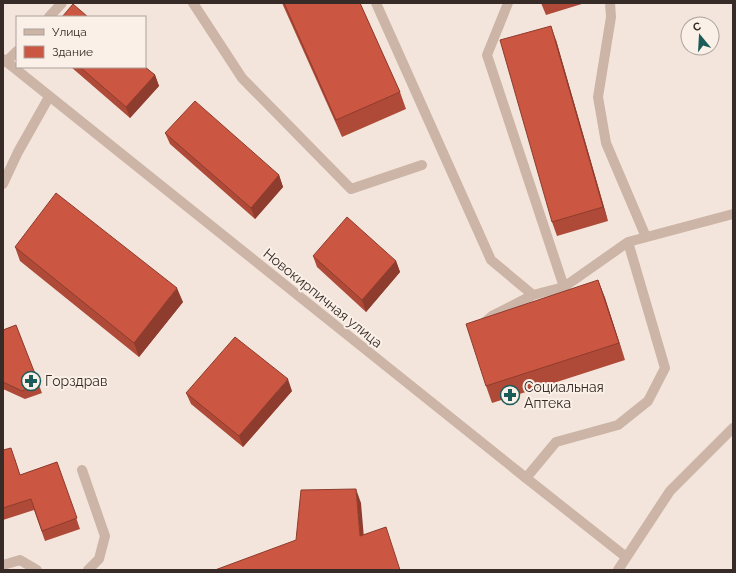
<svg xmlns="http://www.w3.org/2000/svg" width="736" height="573" viewBox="0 0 736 573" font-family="Raleway,sans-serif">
  <rect width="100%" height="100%" fill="#f3e5db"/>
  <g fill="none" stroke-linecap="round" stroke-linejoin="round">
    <path stroke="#ccb4a6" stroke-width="10" d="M 193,3 L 242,78 L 351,189 L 422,165
      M 376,3 L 491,260 L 533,295
      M 508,3 L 487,55 L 564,287
      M 610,3 L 611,17 L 598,97 L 606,143 L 646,237
      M 49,17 L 62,3
      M 6,62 L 17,51
      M 3,184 L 18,152 L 49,97
      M 485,322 L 492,316 L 533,295 L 564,287 L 628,242
      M 82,470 L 105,536 L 99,559 L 88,570
      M 526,478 L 556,442 L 618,425 L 648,401 L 665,368 L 628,242 L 733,214
      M 3,565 L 20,560 L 37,570"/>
    <path stroke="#ccb4a6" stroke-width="10" d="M 3,59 L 526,478 L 626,557"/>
    <path stroke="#ccb4a6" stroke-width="10" d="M 618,570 L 670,491 L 733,428"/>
  </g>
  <path fill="#af4a38" d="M 282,3 L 360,3 L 400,92 L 406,109 L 342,137 Z
    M 541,3 L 585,3 L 546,15 Z
    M 556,40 L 608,221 L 557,236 L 552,222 Z
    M 71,67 L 145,67 L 155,75 L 159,86 L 130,118 Z
    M 165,133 L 279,175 L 283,187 L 255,219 L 170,144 Z
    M 15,247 L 183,302 L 139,357 L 20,261 Z
    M 313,256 L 396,261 L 400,272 L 366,312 L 317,267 Z
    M 598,280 L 605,298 L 625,360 L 492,403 L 486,386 Z
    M 16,325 L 42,393 L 25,399 L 3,389 L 3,330 Z
    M 292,391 L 243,447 L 191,404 L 186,393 Z
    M 3,450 L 15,459 L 20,475 L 57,462 L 80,529 L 45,541 L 34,510 L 3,520 Z"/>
  <path fill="#8e3c2e" d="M 551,26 L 556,40 L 608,221 L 603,207 Z
    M 155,75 L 159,86 L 130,118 L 126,107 Z
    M 279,175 L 283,187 L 255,219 L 251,208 Z
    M 396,261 L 400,272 L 366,312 L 362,300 Z
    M 598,280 L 605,298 L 625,360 L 619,343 Z
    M 177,288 L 183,302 L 139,357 L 134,343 Z
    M 288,379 L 292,391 L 243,447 L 239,436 Z
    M 356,489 L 361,503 L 365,550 L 360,536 Z"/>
  <path fill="#cb5641" stroke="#8e3c2e" d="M 284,3 L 360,3 L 400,92 L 336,120 Z
    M 73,4 L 88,17 L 62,17 Z
    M 551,26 L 603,207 L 552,222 L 500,40 Z
    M 80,67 L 145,67 L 155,75 L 126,107 Z
    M 195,101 L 279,175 L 251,208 L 165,133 Z
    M 56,193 L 177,288 L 134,343 L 15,247 Z
    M 347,217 L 396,261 L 362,300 L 313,256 Z
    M 598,280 L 619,343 L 486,386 L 466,324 Z
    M 16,325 L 39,384 L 22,391 L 3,382 L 3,330 Z
    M 235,337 L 288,379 L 239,436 L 186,393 Z
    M 11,448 L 20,475 L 57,462 L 77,518 L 42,531 L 31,499 L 3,508 L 3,450 Z
    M 356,489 L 360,536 L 386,527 L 400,570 L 215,570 L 296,540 L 301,490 Z"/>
  <defs>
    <symbol id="pharmacy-ring" viewBox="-11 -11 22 22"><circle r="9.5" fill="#faf0e8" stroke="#1b5b59" stroke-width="1.5"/><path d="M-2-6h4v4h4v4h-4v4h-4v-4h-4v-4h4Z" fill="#1b5b59"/></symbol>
  </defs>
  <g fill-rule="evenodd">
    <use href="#pharmacy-ring" x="20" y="370" width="22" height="22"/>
    <use href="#pharmacy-ring" x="499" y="384" width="22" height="22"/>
  </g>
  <g text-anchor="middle" stroke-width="4" stroke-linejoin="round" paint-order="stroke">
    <g font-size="14" fill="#372b27" stroke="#faf0e8">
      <text transform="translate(323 298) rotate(39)" y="5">Новокирпичная улица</text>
    </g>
    <g font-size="14" fill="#372b27" stroke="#faf0e8" text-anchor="start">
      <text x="45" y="386">Горздрав</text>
      <text x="524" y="392">Социальная<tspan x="524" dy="16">Аптека</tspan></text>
    </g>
  </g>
  <rect width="736" height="573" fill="none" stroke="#372b27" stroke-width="8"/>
  <rect x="16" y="16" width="130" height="52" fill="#faf0e8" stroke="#aca19b"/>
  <rect x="24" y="29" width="20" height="6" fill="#ccb4a6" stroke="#aca19b"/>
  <text x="52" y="36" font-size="12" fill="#372b27">Улица</text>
  <rect x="24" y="46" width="20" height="12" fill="#cb5641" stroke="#aca19b"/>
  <text x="52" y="56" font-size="12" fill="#372b27">Здание</text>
  <g transform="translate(700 36) rotate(342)"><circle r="19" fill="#faf0e8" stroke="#aca19b"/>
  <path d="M0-3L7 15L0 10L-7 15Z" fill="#1b5b59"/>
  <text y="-6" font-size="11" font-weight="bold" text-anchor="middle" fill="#372b27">С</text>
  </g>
</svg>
